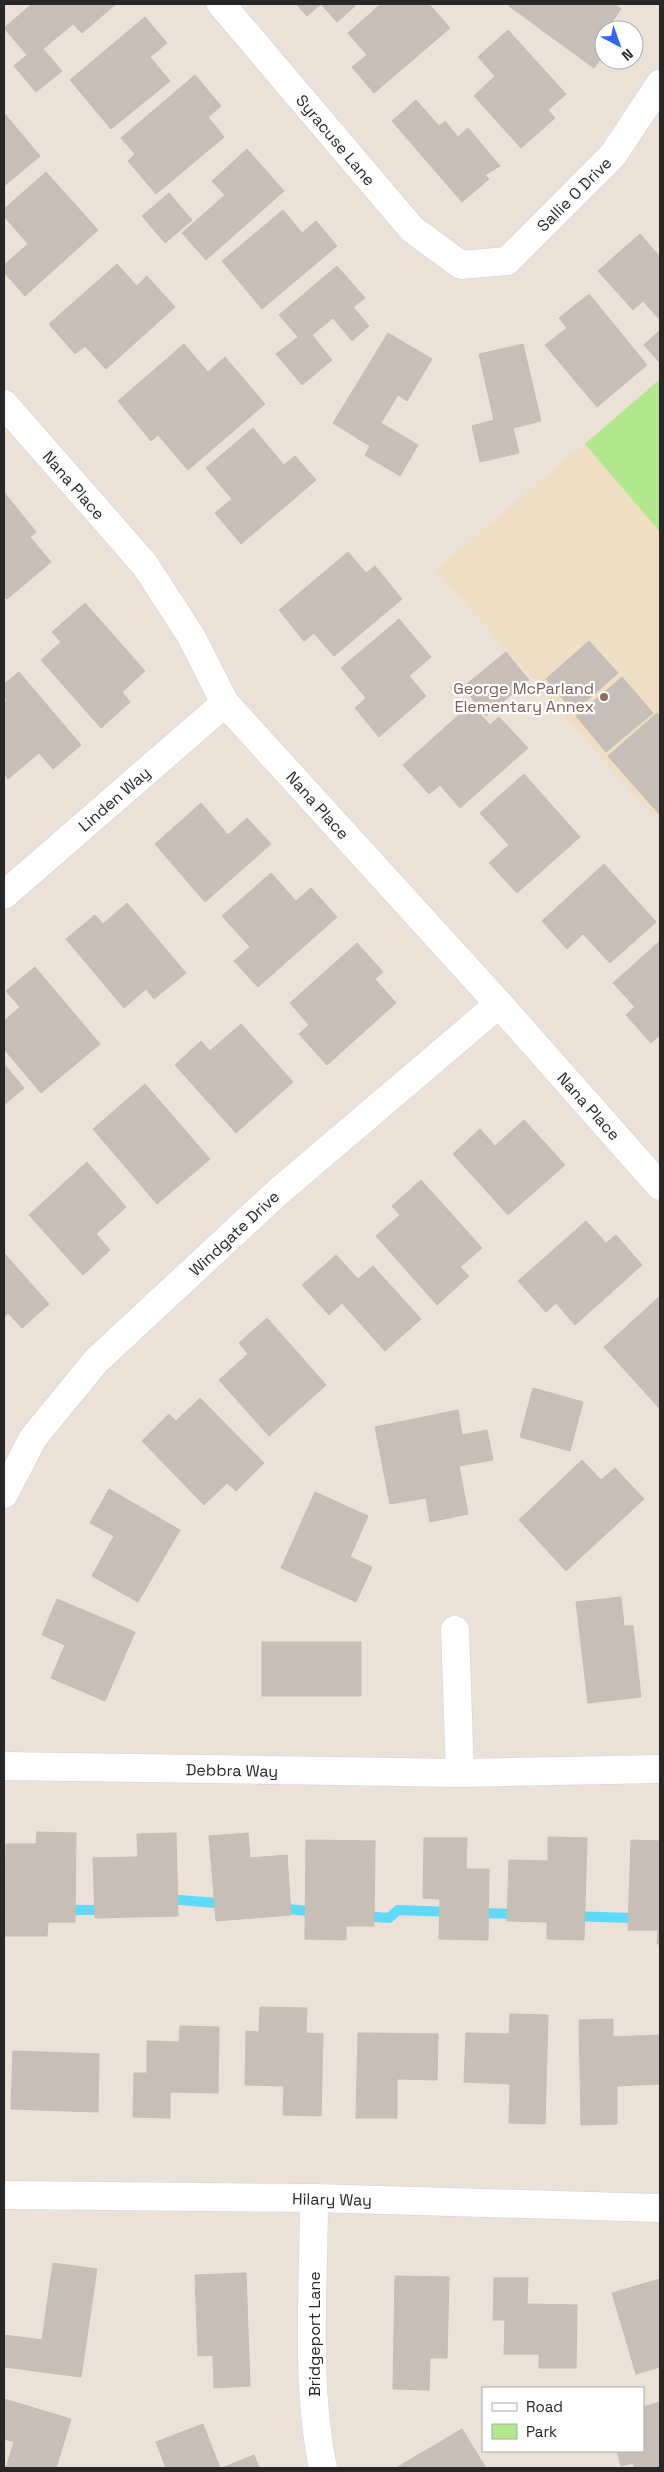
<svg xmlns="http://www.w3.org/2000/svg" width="664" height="2472" viewBox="0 0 664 2472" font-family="'Space Grotesk',sans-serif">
  <rect width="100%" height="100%" fill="#ece1d6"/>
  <path fill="#efdec3" d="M 660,379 L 660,824 L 436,570 Z"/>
  <path fill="#b2e88d" d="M 660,379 L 660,532 L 585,444 Z"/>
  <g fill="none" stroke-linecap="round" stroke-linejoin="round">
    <path stroke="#5edaf9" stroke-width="10" d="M 166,1901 L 168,1899 L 228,1904
      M 277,1908 L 317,1912
      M 62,1910 L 108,1910
      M 476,1913 L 519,1914
      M 362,1916 L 389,1918 L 398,1910 L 452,1912
      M 571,1916 L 660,1919"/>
  </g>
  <path fill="#c6beb7" stroke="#c6bdb1" d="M 32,4 L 116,4 L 82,33 L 73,24 L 43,49 L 62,71 L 36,92 L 14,66 L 27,55 L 4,28 Z
    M 296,4 L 353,4 L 355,6 L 337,22 L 321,4 L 307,16 Z
    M 381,4 L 429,4 L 450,28 L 374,93 L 352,67 L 367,55 L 348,33 Z
    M 511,4 L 614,4 L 621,9 L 607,29 L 608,30 L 604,30 L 604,55 L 594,68 L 509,6 Z
    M 145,17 L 167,43 L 150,57 L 170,81 L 111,129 L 70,80 Z
    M 508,30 L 566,94 L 548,110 L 555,118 L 521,148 L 474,96 L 495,76 L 478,57 Z
    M 195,75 L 221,106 L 208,117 L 224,137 L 156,194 L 128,161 L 135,154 L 121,138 Z
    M 416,100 L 439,126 L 445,121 L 458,137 L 468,128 L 500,166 L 485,175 L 489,179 L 462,202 L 392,121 Z
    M 4,113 L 40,156 L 4,186 Z
    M 247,149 L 284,191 L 206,260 L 182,233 L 225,195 L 212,181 Z
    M 46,172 L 98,230 L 25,296 L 4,272 L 4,265 L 28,244 L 4,216 L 4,209 Z
    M 169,193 L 192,220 L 165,243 L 142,216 Z
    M 283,210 L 302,233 L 316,221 L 337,246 L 262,309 L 222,261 Z
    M 640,234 L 660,257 L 660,320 L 643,301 L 633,310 L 598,271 Z
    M 117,264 L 137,286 L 147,276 L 175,307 L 106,369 L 85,346 L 75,354 L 49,324 Z
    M 337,266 L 365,298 L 353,307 L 369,326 L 352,341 L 333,318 L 312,335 L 332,360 L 302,385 L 276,354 L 298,337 L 279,315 Z
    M 589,294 L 647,365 L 597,407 L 545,345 L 567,328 L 559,318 Z
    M 660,330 L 660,363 L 644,345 Z
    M 388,333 L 432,359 L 407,401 L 398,395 L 381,423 L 418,445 L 400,476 L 365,455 L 370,446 L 333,423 Z
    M 184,344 L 208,372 L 225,357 L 265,404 L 188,470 L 158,435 L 151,441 L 118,401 Z
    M 523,344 L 541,421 L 513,428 L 519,453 L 480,462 L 472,426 L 494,420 L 479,354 Z
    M 253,428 L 284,465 L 295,456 L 316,480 L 241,544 L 215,513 L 232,499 L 206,468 Z
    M 4,492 L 36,532 L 30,537 L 51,562 L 7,599 L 4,596 Z
    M 348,552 L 366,573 L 375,566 L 402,599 L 334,656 L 314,633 L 304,641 L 279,610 Z
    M 85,603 L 145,671 L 122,692 L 130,702 L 101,728 L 41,660 L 61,642 L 52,632 Z
    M 399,619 L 431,657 L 409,676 L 426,696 L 379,737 L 355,708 L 366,698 L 341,668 Z
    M 589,641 L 618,673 L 574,712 L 546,679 Z
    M 506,652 L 529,680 L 486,716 L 463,687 Z
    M 19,672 L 81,745 L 53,769 L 39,753 L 8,779 L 4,773 L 4,703 L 7,700 L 4,696 L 4,684 Z
    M 622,677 L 653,713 L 606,752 L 576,716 Z
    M 471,704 L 490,725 L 499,717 L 528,748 L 460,808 L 440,785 L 429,794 L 403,765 Z
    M 657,713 L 660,717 L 660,815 L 608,756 Z
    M 524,774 L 580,837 L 517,893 L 489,863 L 509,845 L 480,813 Z
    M 201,803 L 228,835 L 247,818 L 271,844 L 205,902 L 155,844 Z
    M 604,864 L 656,922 L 610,963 L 583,934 L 567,949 L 542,921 Z
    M 271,873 L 296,901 L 311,888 L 337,917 L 258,987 L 234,961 L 250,947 L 222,916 Z
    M 127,903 L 186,973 L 154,999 L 146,989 L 124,1008 L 66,939 L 95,915 L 103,924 Z
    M 660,941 L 660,1035 L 651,1043 L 626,1015 L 635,1007 L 613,983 Z
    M 357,943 L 383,972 L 375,979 L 396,1003 L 327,1065 L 299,1034 L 309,1025 L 290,1003 Z
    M 35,967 L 100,1044 L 41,1093 L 4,1049 L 4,1021 L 20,1007 L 6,991 Z
    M 241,1024 L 293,1082 L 236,1133 L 175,1065 L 201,1041 L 210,1051 Z
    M 4,1064 L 24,1088 L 4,1105 Z
    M 145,1084 L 210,1159 L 157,1204 L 93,1129 Z
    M 524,1120 L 565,1165 L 508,1215 L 453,1154 L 480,1129 L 495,1146 Z
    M 87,1162 L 126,1207 L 96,1234 L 110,1250 L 83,1275 L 29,1215 Z
    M 421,1180 L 482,1248 L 460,1267 L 469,1276 L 437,1305 L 376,1236 L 400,1215 L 392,1206 Z
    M 586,1221 L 606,1243 L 616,1235 L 642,1265 L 575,1325 L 556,1303 L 546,1312 L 518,1281 Z
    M 4,1253 L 49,1304 L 22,1328 L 8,1313 L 4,1317 Z
    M 336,1255 L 358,1279 L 373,1266 L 421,1319 L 385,1351 L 342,1303 L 329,1315 L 302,1285 Z
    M 660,1296 L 660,1409 L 604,1347 Z
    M 267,1318 L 326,1385 L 269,1436 L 219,1380 L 248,1354 L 239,1343 Z
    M 533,1388 L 583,1402 L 570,1451 L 520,1437 Z
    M 200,1398 L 264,1463 L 236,1491 L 227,1483 L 204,1505 L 142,1441 L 169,1414 L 176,1421 Z
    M 458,1410 L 462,1435 L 487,1430 L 493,1460 L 459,1466 L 468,1514 L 430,1522 L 426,1498 L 390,1504 L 375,1427 Z
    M 582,1460 L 601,1480 L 615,1468 L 644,1499 L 566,1571 L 519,1520 Z
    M 109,1489 L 180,1530 L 138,1602 L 92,1576 L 114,1536 L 90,1523 Z
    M 315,1492 L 368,1516 L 350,1557 L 372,1567 L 356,1602 L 281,1568 Z
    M 621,1597 L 624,1626 L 633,1626 L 641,1697 L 588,1703 L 576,1602 Z
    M 57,1599 L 135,1632 L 105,1701 L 51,1678 L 65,1645 L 42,1635 Z
    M 262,1642 L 361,1642 L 361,1696 L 262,1696 Z
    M 37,1832 L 76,1833 L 75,1922 L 48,1922 L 47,1936 L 4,1936 L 6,1844 L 36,1844 Z
    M 176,1833 L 178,1916 L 95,1918 L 93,1858 L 138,1857 L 137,1834 Z
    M 248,1833 L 250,1858 L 287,1855 L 291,1915 L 216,1921 L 209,1836 Z
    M 548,1837 L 587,1838 L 584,1940 L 547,1939 L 547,1922 L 507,1921 L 509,1860 L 548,1861 Z
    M 424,1838 L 467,1838 L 466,1869 L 489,1869 L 488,1940 L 439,1939 L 440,1899 L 423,1898 Z
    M 306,1840 L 375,1841 L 374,1926 L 346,1926 L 346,1940 L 305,1939 Z
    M 631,1840 L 660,1841 L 660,1944 L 657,1944 L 658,1930 L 628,1930 Z
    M 260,2007 L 307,2008 L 306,2033 L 323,2034 L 321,2116 L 283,2115 L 284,2086 L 245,2085 L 246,2031 L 259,2032 Z
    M 510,2014 L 548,2015 L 545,2124 L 509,2123 L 510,2084 L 464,2082 L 466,2033 L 509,2034 Z
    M 613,2019 L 613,2037 L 660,2035 L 660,2084 L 617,2086 L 617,2124 L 581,2125 L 579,2020 Z
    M 180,2026 L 219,2027 L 218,2093 L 170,2092 L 170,2118 L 133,2117 L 134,2073 L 147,2073 L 147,2041 L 179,2042 Z
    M 358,2033 L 438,2034 L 437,2080 L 397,2079 L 397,2118 L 356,2118 Z
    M 13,2051 L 99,2054 L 98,2112 L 11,2109 Z
    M 53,2263 L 97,2269 L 81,2377 L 4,2367 L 4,2335 L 42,2340 Z
    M 246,2273 L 250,2386 L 214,2388 L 213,2355 L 198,2356 L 195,2275 Z
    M 395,2276 L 449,2277 L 447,2358 L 430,2358 L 429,2390 L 393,2389 Z
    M 494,2278 L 528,2278 L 527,2304 L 577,2305 L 576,2368 L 539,2368 L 539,2354 L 504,2354 L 505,2320 L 493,2320 Z
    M 660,2279 L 660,2367 L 636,2374 L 612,2293 Z
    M 4,2399 L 71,2419 L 56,2468 L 6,2468 L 14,2442 L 4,2439 Z
    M 660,2402 L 660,2468 L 635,2468 L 633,2463 L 621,2466 L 617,2451 L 643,2451 L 643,2407 Z
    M 203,2424 L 220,2468 L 166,2468 L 156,2442 Z
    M 462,2429 L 486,2468 L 396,2468 Z
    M 254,2455 L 259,2468 L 222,2468 Z"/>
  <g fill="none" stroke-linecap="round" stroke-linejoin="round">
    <defs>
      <path id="minor" d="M 221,4 L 412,229 L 461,265 L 507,261 L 613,155 L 660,84
        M 4,404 L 145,565 L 191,636 L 225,703 L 499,1004 L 660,1186
        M 4,895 L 225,703
        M 4,1494 L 33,1438 L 96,1361 L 278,1192 L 499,1004
        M 455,1630 L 460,1773
        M 4,1766 L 460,1773 L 660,1769
        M 4,2195 L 314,2198 L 660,2208
        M 314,2198 C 314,2287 305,2380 323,2468"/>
    </defs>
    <use href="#minor" stroke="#ccd1e2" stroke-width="29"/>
    <use href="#minor" stroke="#fff" stroke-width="28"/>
  </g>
  <circle fill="#8d6e63" stroke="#fff" stroke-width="2" cx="604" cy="697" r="5"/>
  <g text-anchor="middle" stroke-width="4.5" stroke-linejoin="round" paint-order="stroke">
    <g font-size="16" fill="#272727" stroke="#fff">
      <text transform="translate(336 140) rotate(50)" y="6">Syracuse Lane</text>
      <text transform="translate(574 194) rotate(-45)" y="6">Sallie O Drive</text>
      <text transform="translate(74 485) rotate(49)" y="6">Nana Place</text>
      <text transform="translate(114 799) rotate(-41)" y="6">Linden Way</text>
      <text transform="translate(318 805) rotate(48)" y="6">Nana Place</text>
      <text transform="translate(589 1106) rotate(48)" y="6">Nana Place</text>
      <text transform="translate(234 1233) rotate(-43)" y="6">Windgate Drive</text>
      <text transform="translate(232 1770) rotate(1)" y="6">Debbra Way</text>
      <text transform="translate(332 2199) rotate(1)" y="6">Hilary Way</text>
      <text transform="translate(314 2334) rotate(-90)" y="6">Bridgeport Lane</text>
    </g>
    <g font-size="16" fill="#785e54" stroke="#fff" text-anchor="end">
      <text x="594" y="694">George McParland<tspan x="594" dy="18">Elementary Annex</tspan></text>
    </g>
  </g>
  <rect width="664" height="2472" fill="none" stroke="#272727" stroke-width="10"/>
  <rect x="482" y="2387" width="162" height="65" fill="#ffffff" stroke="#a9a9a9"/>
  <rect x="492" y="2403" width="25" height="8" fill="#ffffff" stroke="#a9a9a9"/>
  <text x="526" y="2412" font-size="15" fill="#272727">Road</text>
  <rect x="492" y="2424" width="25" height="15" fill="#b2e88d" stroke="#a9a9a9"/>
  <text x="526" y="2437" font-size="15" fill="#272727">Park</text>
  <g transform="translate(619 45) rotate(139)"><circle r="24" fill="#ffffff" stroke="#a9a9a9"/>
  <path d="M0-4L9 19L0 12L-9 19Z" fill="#3064ff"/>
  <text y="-8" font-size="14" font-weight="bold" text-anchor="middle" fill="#272727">N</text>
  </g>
</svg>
